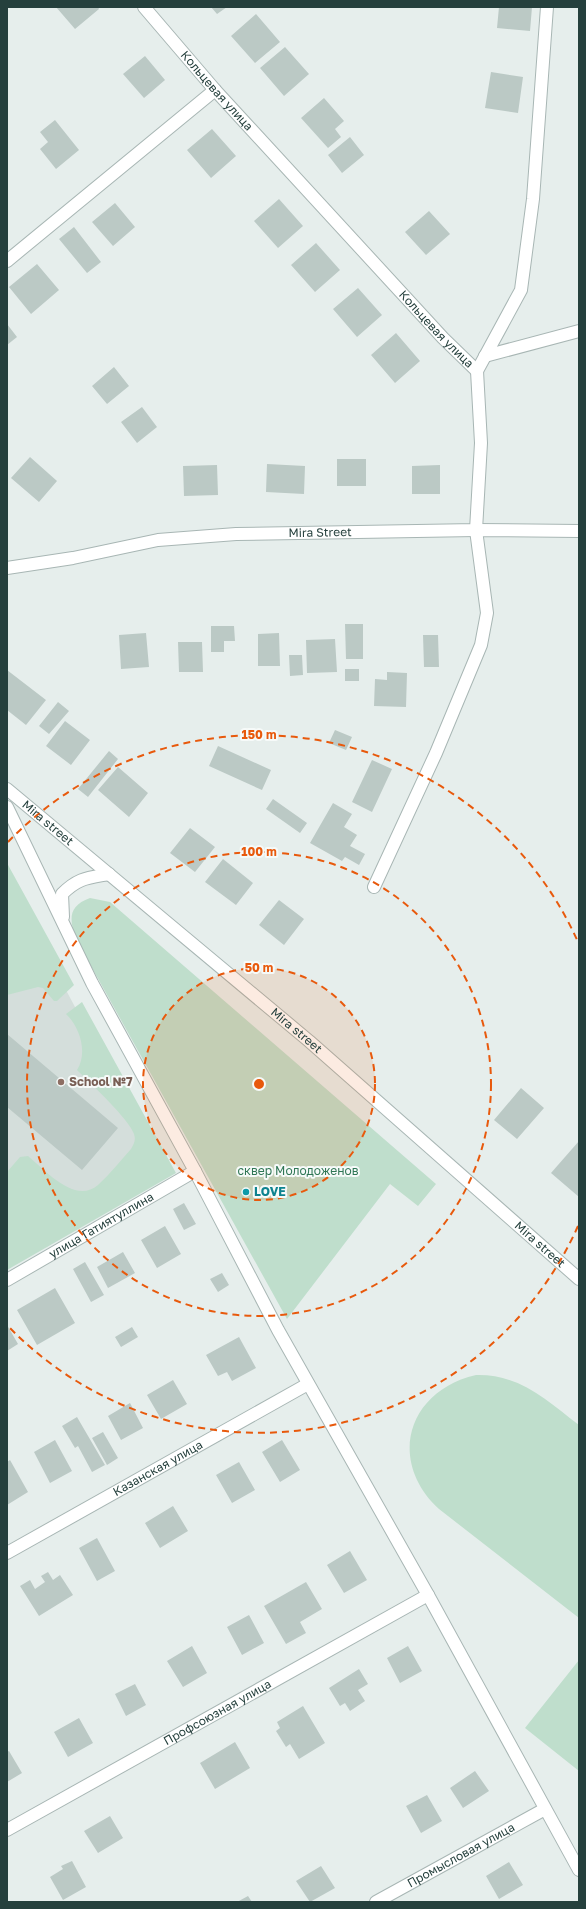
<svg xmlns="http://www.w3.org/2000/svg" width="586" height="1909" viewBox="0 0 586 1909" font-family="'Golos Text',sans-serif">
  <rect width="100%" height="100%" fill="#e6eeec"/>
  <path fill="#d4dedb" d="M 7,905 L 67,992 L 156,1159 L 7,1250 Z"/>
  <path fill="#bfdecc" d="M 7,863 L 74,985 L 57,1001 L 54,1001 L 43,988 L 38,987 L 7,995 Z
    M 90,898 L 110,902 L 436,1184 L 418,1206 L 390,1184 L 287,1319 L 76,939 C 69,919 68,906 90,898 Z
    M 82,1002 L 176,1173 L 7,1270 L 7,1172 L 20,1157 L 28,1156 C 45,1170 75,1205 98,1185 C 110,1174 120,1161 131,1149 C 134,1144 136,1140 134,1134 C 129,1119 90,1083 77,1070 C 88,1053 80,1027 66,1014 Z
    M 476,1375 C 520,1374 546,1400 579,1425 L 579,1618 L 439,1509 C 387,1461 407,1391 476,1375 Z
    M 579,1660 L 579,1771 L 525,1728 Z"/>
  <path fill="#bbc9c5" d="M 56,7 L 98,7 L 99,9 L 75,29 Z
    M 211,7 L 227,7 L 217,14 Z
    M 499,7 L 532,7 L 530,31 L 497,28 Z
    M 256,14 L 280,42 L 255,63 L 231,36 Z
    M 285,47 L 309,74 L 284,96 L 260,68 Z
    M 145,56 L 165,80 L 144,98 L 123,74 Z
    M 491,72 L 523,77 L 518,113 L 485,108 Z
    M 324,98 L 344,121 L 335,129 L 341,137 L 328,148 L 301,118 Z
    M 55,120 L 79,150 L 56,169 L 40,149 L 48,142 L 40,132 Z
    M 212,129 L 236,156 L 211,178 L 187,150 Z
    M 350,137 L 364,155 L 342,173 L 328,155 Z
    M 279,199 L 303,226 L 278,248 L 254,221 Z
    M 115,203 L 135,227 L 113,246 L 92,222 Z
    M 429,211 L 450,234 L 426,255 L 405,232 Z
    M 74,227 L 101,262 L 87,273 L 59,239 Z
    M 316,243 L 340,270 L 315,292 L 291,265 Z
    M 37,264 L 59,290 L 31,314 L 9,287 Z
    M 358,288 L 382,315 L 357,337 L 333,309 Z
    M 7,324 L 17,337 L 7,345 Z
    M 396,333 L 420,361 L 395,383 L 371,355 Z
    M 114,367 L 129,386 L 107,404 L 92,386 Z
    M 142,407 L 157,427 L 137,443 L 121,422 Z
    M 30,457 L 57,481 L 39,502 L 11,478 Z
    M 337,459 L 366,459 L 366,486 L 337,486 Z
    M 267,464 L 305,466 L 304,494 L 266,492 Z
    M 217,465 L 218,495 L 184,496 L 183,466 Z
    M 440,465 L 440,494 L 412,494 L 412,466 Z
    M 345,624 L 363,624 L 363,659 L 346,659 Z
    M 211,626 L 234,626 L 235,641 L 224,641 L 224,652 L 211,652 Z
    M 146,633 L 149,667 L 121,669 L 119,635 Z
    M 279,633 L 280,666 L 258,666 L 258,634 Z
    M 423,635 L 438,635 L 439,667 L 424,667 Z
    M 335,639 L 337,672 L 307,673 L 306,640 Z
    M 178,642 L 202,642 L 203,672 L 179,672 Z
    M 289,655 L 302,655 L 303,675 L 290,676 Z
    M 345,669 L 359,669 L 359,681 L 345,681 Z
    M 7,670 L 46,700 L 26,725 L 7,710 Z
    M 387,672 L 407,673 L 406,707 L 374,706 L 375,679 L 387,680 Z
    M 58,702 L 69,711 L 49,734 L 39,726 Z
    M 65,721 L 90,740 L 71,765 L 46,746 Z
    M 335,730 L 352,737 L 346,750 L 329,743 Z
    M 218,746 L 271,770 L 262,790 L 209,766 Z
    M 109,751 L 118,759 L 88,797 L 78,789 Z
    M 372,760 L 392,769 L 372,812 L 352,802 Z
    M 118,767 L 148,793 L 129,817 L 98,790 Z
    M 273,799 L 307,823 L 300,833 L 266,809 Z
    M 333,803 L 352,814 L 344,827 L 357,835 L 350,846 L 365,854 L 359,865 L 345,857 L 342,861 L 310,843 Z
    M 190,828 L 215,847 L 195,872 L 170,853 Z
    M 223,859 L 253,883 L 236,905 L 205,882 Z
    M 279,900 L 304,919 L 284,945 L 259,925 Z
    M 7,1034 L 118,1128 L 82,1170 L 7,1107 Z
    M 521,1088 L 544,1108 L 517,1139 L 494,1120 Z
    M 579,1141 L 579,1197 L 551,1173 Z
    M 184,1203 L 196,1224 L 184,1230 L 173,1209 Z
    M 165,1226 L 181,1254 L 157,1268 L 141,1240 Z
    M 123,1252 L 135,1273 L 108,1288 L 97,1267 Z
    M 85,1262 L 104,1295 L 91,1302 L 73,1269 Z
    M 222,1273 L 229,1285 L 218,1292 L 210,1279 Z
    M 55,1288 L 75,1323 L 37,1345 L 17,1310 Z
    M 7,1325 L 18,1344 L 7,1351 Z
    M 132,1327 L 138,1337 L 121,1347 L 115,1337 Z
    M 239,1337 L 256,1368 L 232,1381 L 227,1372 L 218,1376 L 206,1355 Z
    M 173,1380 L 187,1404 L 161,1419 L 147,1395 Z
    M 130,1403 L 143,1428 L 121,1440 L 108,1416 Z
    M 77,1417 L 105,1465 L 92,1472 L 78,1446 L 75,1448 L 62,1426 Z
    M 103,1432 L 118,1458 L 107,1465 L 92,1438 Z
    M 55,1440 L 72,1471 L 50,1483 L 34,1452 Z
    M 282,1440 L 300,1470 L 280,1482 L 262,1452 Z
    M 10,1460 L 28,1492 L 7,1505 L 7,1462 Z
    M 239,1462 L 255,1490 L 232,1503 L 216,1475 Z
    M 173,1506 L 188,1531 L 160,1548 L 145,1523 Z
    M 97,1538 L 115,1571 L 97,1581 L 79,1548 Z
    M 350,1551 L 367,1580 L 344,1593 L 327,1565 Z
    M 48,1572 L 53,1580 L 60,1575 L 73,1595 L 39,1616 L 20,1586 L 30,1580 L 35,1589 L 45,1582 L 41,1576 Z
    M 306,1582 L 322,1609 L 300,1622 L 306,1633 L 286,1644 L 264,1606 Z
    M 249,1615 L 264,1643 L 242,1655 L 227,1627 Z
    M 192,1646 L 207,1673 L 183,1687 L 167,1661 Z
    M 408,1646 L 422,1671 L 400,1683 L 387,1658 Z
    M 359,1669 L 368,1684 L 358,1690 L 365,1701 L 350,1711 L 345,1703 L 340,1706 L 329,1688 Z
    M 135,1684 L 146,1705 L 126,1716 L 115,1694 Z
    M 303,1706 L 325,1743 L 299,1759 L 290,1744 L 286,1747 L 276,1731 L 280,1728 L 277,1722 Z
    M 79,1718 L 93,1743 L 68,1757 L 54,1732 Z
    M 235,1742 L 250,1768 L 215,1789 L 200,1763 Z
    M 9,1751 L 22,1773 L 7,1782 L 7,1752 Z
    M 475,1771 L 489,1791 L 463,1808 L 450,1788 Z
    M 427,1795 L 442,1821 L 421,1833 L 406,1806 Z
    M 110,1816 L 123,1838 L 98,1853 L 84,1831 Z
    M 72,1861 L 86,1887 L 63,1900 L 50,1877 L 63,1869 L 61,1866 Z
    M 509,1862 L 523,1885 L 499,1899 L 486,1876 Z
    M 321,1866 L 335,1888 L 310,1902 L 296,1881 Z
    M 248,1896 L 252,1902 L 237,1902 Z"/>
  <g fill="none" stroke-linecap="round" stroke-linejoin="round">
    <defs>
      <g id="street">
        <path id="s1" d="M 144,7 L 215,90 L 443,338 L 477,371"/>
        <path d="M 7,261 L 215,90"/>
        <path d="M 485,356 L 579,331"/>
        <path d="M 477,371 L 521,290 L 533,199 L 547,7"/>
        <path id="s2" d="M 7,568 L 73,558 L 158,540 L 236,534 L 476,530 L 481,443 L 477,371"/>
        <path id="s3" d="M 7,789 L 309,1041 L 579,1279"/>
        <path d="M 7,807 L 92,983 L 195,1171 L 278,1330 L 428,1595 L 579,1870"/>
        <path d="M 374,887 L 436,753 L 481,645 L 487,613 L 476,530 L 579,531"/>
        <path d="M 63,917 L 62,894 C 78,878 87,878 109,874"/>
        <path id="s4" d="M 7,1280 L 195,1171"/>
        <path id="s5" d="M 7,1553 L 308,1384"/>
        <path id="s6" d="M 7,1830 L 428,1595"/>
        <path id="s7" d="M 376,1902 L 545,1809"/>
      </g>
    </defs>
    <use href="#street" stroke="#a8b6b4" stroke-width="14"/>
    <use href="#street" stroke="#fff" stroke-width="12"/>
  </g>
  <circle cx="259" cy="1084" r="116" fill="#e8590c" fill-opacity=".12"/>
  <g fill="none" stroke="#e8590c" stroke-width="2" stroke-dasharray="7 5">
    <circle cx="259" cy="1084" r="116"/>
    <circle cx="259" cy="1084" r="232"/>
    <path d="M578 1226A349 349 0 0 1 8 1326M8 842A349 349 0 0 1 578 942"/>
  </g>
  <circle fill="#8d6e63" stroke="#f6faf9" stroke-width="1.5" cx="61" cy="1082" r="4"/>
  <circle fill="#0f9aa8" stroke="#f6faf9" stroke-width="1.5" cx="246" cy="1192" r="4"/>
  <g text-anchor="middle" stroke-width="4" stroke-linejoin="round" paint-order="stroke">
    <g font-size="12" fill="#25403d" stroke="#f6faf9">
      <text dy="4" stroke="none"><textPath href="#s1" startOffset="111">Кольцевая улица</textPath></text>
      <text dy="4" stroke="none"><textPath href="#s1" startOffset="435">Кольцевая улица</textPath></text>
      <text dy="4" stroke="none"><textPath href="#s2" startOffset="316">Mira Street</textPath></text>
      <text dy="4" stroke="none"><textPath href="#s3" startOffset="53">Mira street</textPath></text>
      <text dy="4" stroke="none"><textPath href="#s3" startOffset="377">Mira street</textPath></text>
      <text dy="4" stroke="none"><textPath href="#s4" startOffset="109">улица Гатиятуллина</textPath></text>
      <text dy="4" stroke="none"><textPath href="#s3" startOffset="701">Mira street</textPath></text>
      <text dy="4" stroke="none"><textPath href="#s5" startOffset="173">Казанская улица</textPath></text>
      <text dy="4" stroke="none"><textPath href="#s6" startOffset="241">Профсоюзная улица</textPath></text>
      <text dy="4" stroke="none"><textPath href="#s7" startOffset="97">Промысловая улица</textPath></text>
    </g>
    <g font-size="12" font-weight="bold" fill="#785e54" stroke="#f6faf9" text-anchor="start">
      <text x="69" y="1086">School №7</text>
    </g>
    <g font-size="12" fill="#2f7655" stroke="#f6faf9">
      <text x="298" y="1175">сквер Молодоженов</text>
    </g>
    <g font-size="12" font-weight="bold" fill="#0d838f" stroke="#f6faf9" text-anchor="start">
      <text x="254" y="1196">LOVE</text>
    </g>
  </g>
  <circle cx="259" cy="1084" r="6" fill="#e8590c" stroke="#f6faf9" stroke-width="2"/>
  <g font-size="12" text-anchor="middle" font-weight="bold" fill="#e8590c" stroke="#f6faf9" stroke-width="4" stroke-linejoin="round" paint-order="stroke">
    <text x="259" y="739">150 m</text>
    <text x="259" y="856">100 m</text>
    <text x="259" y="972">50 m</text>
  </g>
  <rect width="586" height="1909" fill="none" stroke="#25403d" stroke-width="16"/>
</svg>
